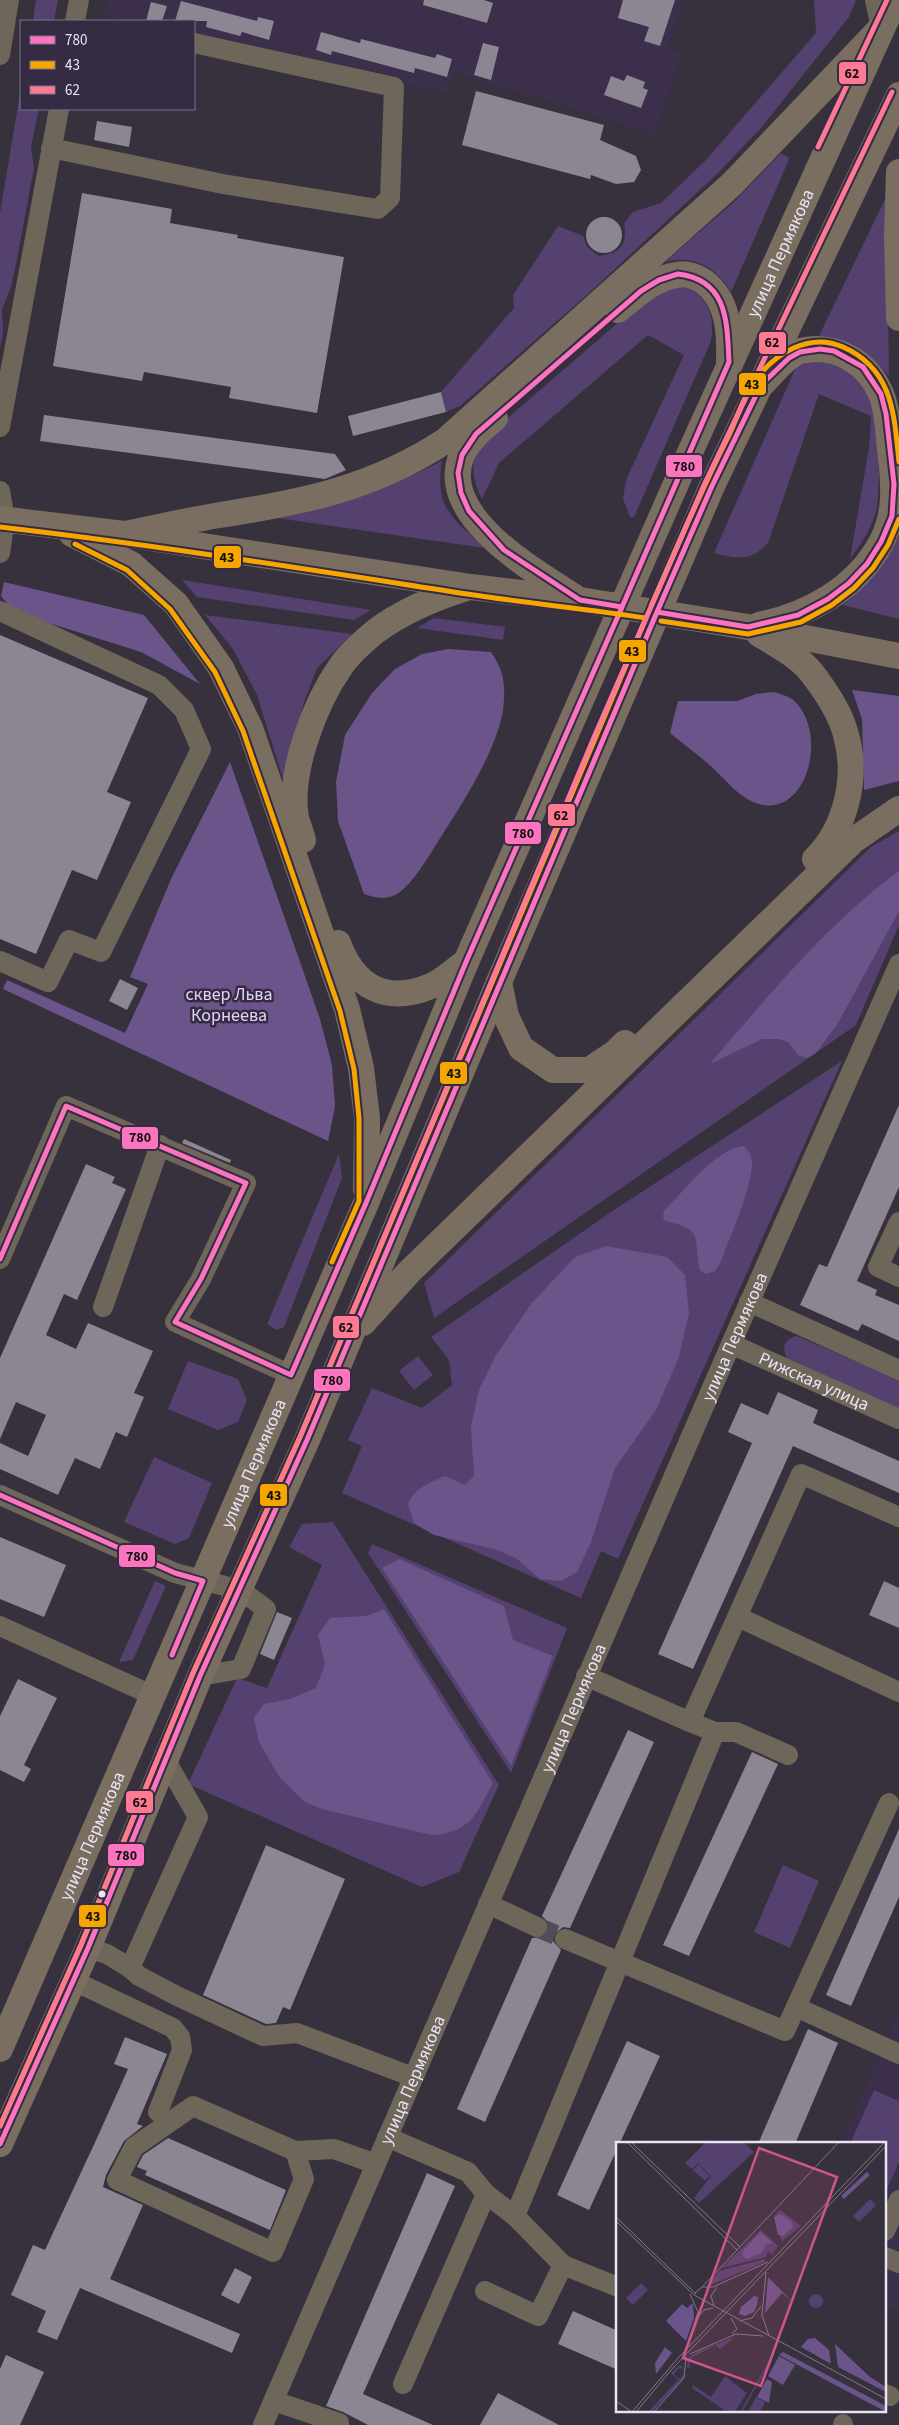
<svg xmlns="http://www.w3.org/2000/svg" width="899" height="2425" viewBox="0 0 899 2425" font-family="'Source Sans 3',sans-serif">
  <rect width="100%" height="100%" fill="#36313d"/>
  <path fill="#3b2f4b" d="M 108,0 L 684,0 L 667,49 L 682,54 L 654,134 L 456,73 L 446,93 L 194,36 L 194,21 L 128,21 L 105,16 Z
    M 899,2010 L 899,2311 L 885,2305 L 885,2144 L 841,2144 Z"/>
  <path fill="#55416f" d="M 36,0 L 58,0 L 54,21 L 33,21 Z
    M 814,0 L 856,0 L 849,17 L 761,128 L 716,175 L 589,293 L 460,406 L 446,412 L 441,392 L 514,308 L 513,295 L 558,226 L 583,236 L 587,247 L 599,256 C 621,253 628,245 624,223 L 633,212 L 661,203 L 706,160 L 816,33 Z
    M 21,88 L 21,109 L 39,109 L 31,147 L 34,168 L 17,259 L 11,287 L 2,310 L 3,332 L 0,348 L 0,213 Z
    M 781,153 L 789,158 L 788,162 L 731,292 C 717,268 693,254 665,262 L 735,201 Z
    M 889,191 L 887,237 L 889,376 L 873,359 L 818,338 Z
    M 688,284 C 708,302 715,313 711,341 L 634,517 L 630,517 L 623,499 L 626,480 L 684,355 L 648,335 L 499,463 L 482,499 C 469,471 470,462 487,436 L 650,295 Z
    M 814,361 C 830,363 847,364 859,378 C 879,400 882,484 876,512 C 871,530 860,545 850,559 L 869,448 L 871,416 L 819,394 L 768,543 C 751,562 736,559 714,553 L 796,367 Z
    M 442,461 C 434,508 453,519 485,548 L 277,518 C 334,502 390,488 442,461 Z
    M 899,537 L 899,619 L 843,605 C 867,586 885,565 899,537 Z
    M 182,580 L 371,610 L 354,620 L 197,597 Z
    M 205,615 L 352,634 L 317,668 L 303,705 L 284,782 L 257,695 L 233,649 Z
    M 434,618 L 505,627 L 503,640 L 417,628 Z
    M 899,831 L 899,925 L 856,1025 L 434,1318 L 424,1283 L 871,847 Z
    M 842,1061 L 618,1559 L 601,1551 L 581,1598 L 342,1493 L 362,1446 L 348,1440 L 372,1388 L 422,1408 L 452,1385 L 449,1360 L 431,1337 L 611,1212 Z
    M 339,1154 L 342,1178 L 284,1327 L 276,1330 L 267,1324 Z
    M 797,1336 L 899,1380 L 899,1409 L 787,1358 C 781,1348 785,1338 797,1336 Z
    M 418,1356 L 433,1375 L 414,1390 L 399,1371 Z
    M 188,1361 L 238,1379 L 247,1400 L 238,1422 L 218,1430 L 168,1409 Z
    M 154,1457 L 212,1483 L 189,1538 L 175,1544 L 124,1522 Z
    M 333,1522 L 499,1785 L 459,1872 L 422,1887 L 188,1784 L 237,1678 L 267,1688 L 322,1565 L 289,1547 L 302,1524 Z
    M 372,1544 L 567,1628 L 511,1773 L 368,1553 Z
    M 155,1581 L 166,1586 L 133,1660 L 119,1662 Z
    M 783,1865 L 819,1881 L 790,1948 L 754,1932 Z
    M 874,2090 L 899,2101 L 899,2162 L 885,2193 L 885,2144 L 850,2144 Z"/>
  <path fill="#6b5489" d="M 4,582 L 144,615 L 200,684 L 141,652 L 14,612 L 1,596 Z
    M 448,649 L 491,652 C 502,669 505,678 504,699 C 503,743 460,807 437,843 C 427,859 415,880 400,892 C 388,901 376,898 364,894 L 338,821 L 336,782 L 345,735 L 372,693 L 395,669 L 422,654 Z
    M 852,690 L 899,696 L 899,781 L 864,790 L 862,719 Z
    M 774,692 C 780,694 788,696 792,699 C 831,730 807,827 751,801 C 739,795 731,786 722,777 C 707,761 687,747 670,733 L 678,701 L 737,701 L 756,694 Z
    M 230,762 L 320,1019 L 332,1065 L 335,1106 L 328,1141 L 3,989 L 7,980 L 125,1033 L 148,984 L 130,977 L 171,879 Z
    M 899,871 L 899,911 L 838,1023 L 816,1053 L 807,1058 L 798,1055 L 788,1042 L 779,1039 L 762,1039 L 710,1064 C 766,998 830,921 899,871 Z
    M 744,1146 C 749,1152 752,1156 752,1164 C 750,1194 731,1233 721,1262 L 715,1271 L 706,1274 L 700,1270 C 693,1236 705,1230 665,1221 L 663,1217 L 664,1211 C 685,1190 715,1149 744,1146 Z
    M 606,1246 L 667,1257 L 685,1275 L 689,1313 L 679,1357 L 656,1410 L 615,1468 L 591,1542 L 577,1572 L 561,1581 L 540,1579 L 516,1558 L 494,1549 L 434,1535 L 414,1523 L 408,1504 C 416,1487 429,1483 445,1476 L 465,1485 L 474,1476 L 471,1427 L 479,1390 L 495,1357 L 531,1304 L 575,1257 Z
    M 399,1559 L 504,1606 L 513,1640 L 553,1656 L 511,1766 L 382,1568 Z
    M 384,1609 L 493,1783 C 476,1814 471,1833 431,1835 L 322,1809 L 305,1802 L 280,1778 L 259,1742 L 254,1718 L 264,1704 L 290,1699 L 316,1688 L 325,1664 L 318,1635 L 330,1618 L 367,1616 Z"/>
  <path fill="#8b8691" d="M 424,0 L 484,0 L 493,3 L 487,23 L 423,5 Z
    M 623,0 L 675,0 L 660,46 L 644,41 L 649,27 L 618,18 Z
    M 181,1 L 257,21 L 258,17 L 274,21 L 269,40 L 242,32 L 240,36 L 206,27 L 207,21 L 175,21 Z
    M 151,2 L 167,6 L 162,21 L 146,21 Z
    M 321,32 L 360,43 L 361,39 L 435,58 L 437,54 L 452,59 L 447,77 L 415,68 L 414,73 L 332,51 L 331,55 L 316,50 Z
    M 483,43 L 499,47 L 491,80 L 474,75 Z
    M 627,75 L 645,82 L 643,88 L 648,90 L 641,108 L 604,95 L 611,76 L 624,81 Z
    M 476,91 L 604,125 L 600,140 L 636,156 L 641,170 L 634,182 L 616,184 L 591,175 L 590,179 L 462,145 Z
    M 97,121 L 132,127 L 129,147 L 94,140 Z
    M 82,193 L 172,209 L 170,223 L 238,235 L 237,238 L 344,257 L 317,413 L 229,398 L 231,387 L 144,372 L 142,381 L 53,366 Z
    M586 235a18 18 0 1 1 36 0a18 18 0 1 1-36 0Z
    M 441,392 L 446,412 L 353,436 L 348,416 Z
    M 44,415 L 335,454 L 346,470 L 325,479 L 40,441 Z
    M 0,635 L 148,698 L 107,792 L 131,802 L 97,880 L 72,870 L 36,954 L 0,939 Z
    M 120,979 L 138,988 L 127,1010 L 109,1001 Z
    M 899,1105 L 899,1187 L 857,1281 L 877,1290 L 875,1295 L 899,1305 L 899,1341 L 862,1324 L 858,1331 L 800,1305 L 819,1264 L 827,1267 Z
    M 184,1139 L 231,1160 L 230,1163 L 182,1143 Z
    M 86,1164 L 115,1177 L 112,1183 L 126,1189 L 77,1300 L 64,1294 L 46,1335 L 76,1349 L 88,1323 L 153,1351 L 134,1393 L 144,1397 L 127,1437 L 116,1432 L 100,1469 L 75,1458 L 58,1495 L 0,1469 L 0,1443 L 28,1456 L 46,1415 L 16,1402 L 0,1439 L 0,1358 Z
    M 778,1392 L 818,1410 L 813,1423 L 899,1461 L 899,1493 L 793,1446 L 693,1669 L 658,1654 L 752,1443 L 728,1432 L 741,1403 L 768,1415 Z
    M 0,1537 L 66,1565 L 44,1617 L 0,1599 Z
    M 884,1581 L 899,1588 L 899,1628 L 869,1615 Z
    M 277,1612 L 292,1618 L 274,1660 L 260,1654 Z
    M 18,1679 L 57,1698 L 24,1765 L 31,1769 L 24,1782 L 0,1770 L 0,1716 Z
    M 628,1730 L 654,1742 L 570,1928 L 563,1927 L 554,1934 L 553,1941 L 561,1950 L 485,2122 L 457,2109 L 532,1938 L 543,1937 L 548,1932 L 547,1921 L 542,1916 Z
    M 752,1752 L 778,1764 L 689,1956 L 663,1945 Z
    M 899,1829 L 899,1897 L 851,2006 L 826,1995 Z
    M 266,1845 L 345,1879 L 290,2010 L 283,2007 L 276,2023 L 266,2024 L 203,1995 Z
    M 808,2029 L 838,2043 L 795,2144 L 758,2144 Z
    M 125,2037 L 167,2054 L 137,2124 L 143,2126 L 124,2141 L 106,2175 L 103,2187 L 143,2205 L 110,2279 L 240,2334 L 232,2353 L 80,2288 L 57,2340 L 37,2332 L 46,2311 L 11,2295 L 33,2245 L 45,2250 L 97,2138 L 128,2069 L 114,2064 Z
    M 627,2041 L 660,2056 L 589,2210 L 557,2195 Z
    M 168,2138 L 286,2190 L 270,2230 L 145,2175 L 147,2171 L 137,2167 L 143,2155 Z
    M 427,2173 L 455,2186 L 363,2394 L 433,2425 L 368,2425 L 343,2412 L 326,2406 Z
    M 235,2268 L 252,2277 L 239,2304 L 221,2295 Z
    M 573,2311 L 618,2331 L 618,2370 L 558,2344 Z
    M 6,2355 L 44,2372 L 20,2425 L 0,2425 L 0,2369 Z
    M 498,2393 L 559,2425 L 480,2425 Z"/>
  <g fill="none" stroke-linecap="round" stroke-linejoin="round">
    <path stroke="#514c58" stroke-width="20" stroke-dasharray="20 10" stroke-linecap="butt" d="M 537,1927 L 565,1939"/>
    <g stroke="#6f665a" stroke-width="20">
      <path d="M 875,0 L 881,28"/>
      <path d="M 75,21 L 79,0"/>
      <path d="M 0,55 L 9,0"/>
      <path d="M 51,148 L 223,184 L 378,209 L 390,198 L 394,87 L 194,43"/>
      <path d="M 0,427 L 59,109"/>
      <path d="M 0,491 L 5,519 L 0,553"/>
      <path d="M 0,611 L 159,685 L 184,710 L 201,749 L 101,952 L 69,940 L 48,982 L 0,961"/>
      <path d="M 899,1222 L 878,1267 L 899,1277"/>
      <path d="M 0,1259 L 66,1106 L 246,1183 L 201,1279 L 175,1322 L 291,1375"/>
      <path d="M 749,1302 L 899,1370"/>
      <path d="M 103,1307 L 160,1145"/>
      <path id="s1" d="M 731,1344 L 899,1419"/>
      <path d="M 0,1495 L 175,1573 L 240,1590 L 266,1609 L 241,1669 L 200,1676"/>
      <path d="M 738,1617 L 899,1692"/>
      <path d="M 0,1626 L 154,1696"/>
      <path d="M 586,1676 L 690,1722 L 801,1474 L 899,1517"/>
      <path d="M 715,1732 L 736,1732 L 788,1755"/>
      <path d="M 488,1904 L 537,1927"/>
      <path d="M 565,1939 L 785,2031 L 889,1803"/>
      <path d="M 88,1948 L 107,1954 L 130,1968 L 198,1817 L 166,1761"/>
      <path d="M 130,1968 L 139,1976 L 177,1996 L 263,2036 L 297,2033 L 413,2077"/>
      <path d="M 74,1981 L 173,2028 L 180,2037 L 182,2050 L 158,2112"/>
      <path d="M 796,2007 L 899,2054"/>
      <path d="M 387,2137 L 468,2172 L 486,2194 L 515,2216 L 563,2265 L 618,2287"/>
      <path d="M 295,2151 L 304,2179 L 273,2252 L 117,2180 L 134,2147 L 193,2106 L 295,2151 L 334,2149 L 376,2164"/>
      <path d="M 515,2216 L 715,1732 L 690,1722"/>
      <path d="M 885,2231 L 899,2200"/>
      <path d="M 885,2257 L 899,2263"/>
      <path d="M 485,2291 L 538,2316 L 563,2265"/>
      <path d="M 403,2384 L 486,2194"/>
      <path d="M 885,2394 L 890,2396"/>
      <path d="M 274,2401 L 339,2423 L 339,2425"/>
      <path id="s2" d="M 263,2425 L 731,1344 L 899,964"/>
      <path d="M 843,2425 L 843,2424"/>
    </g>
    <g stroke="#7a6e61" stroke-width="26">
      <path d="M 899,172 L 897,236 L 899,318"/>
      <path d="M 618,310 C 635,296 654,278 677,275 C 686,273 695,276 703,281 C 729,300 730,332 729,362"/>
      <path d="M 495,418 C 482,429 469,440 462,455 C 436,515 533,570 573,596"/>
      <path id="s3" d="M 682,470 L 895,0"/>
      <path d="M 712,486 L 899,95"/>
      <path d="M 0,519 L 124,534 L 471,587 L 580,600 L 748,627 L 899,656"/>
      <path d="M 72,534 L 131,564 L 176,604 L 221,668 L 250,728 L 347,1009 L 361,1068 L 367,1118 L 366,1189"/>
      <path d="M 124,534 C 156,528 188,520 220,515 C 304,502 373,488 445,441 L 732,184 L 881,28"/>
      <path d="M 759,625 C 808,615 856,589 881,543 C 897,514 894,482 890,450 C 888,432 888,411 881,394 C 868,362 835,343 801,351 C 785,355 772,375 761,385"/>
      <path d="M 759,634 C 777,645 798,656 811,672 C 825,690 841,714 846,735 C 858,778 846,828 815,859"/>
      <path d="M 303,840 C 301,832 298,825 296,818 C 288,772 315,703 341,666 C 349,654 365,640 376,631 C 403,611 434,598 466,588"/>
      <path d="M 338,943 C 354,987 386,1005 431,986 C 443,981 455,969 466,962"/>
      <path d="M 499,982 L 506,1016 L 521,1048 L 553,1070 L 589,1070 L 616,1052 L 625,1043"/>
      <path d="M 363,1323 L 409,1272 L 854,840 L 899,809"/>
      <path id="s4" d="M 0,2049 L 366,1203 L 466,962"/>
      <path d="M 0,2144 L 88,1948 L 200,1676 L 307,1440 L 499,982"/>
    </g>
    <path stroke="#7a6e61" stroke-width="26" d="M 466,962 L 682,470
      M 499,982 L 712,486"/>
    <defs>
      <path id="bus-1" d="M 678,274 C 728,280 727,322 729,362 L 622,607 L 580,600 L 504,550 L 469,511 L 461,493 L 458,473 L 462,455 L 476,434 L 641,291 L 659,280 Z
        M 820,349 L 834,351 L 863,367 L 881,394 L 886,414 L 894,484 L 892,516 L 881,542 L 867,564 L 849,583 L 828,599 L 798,615 L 748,627 L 657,612 L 712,486 L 761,385 L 789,358 L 800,352 Z
        M 0,1259 L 66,1106 L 246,1183 L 201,1279 L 175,1322 L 291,1375 L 366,1203 L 466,962 L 622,607
        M 0,1495 L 175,1573 L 203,1581 L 172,1655
        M 0,2144 L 88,1948 L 200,1676 L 307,1440 L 657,612"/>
      <path id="bus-2" d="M 0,527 C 156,545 311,570 467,594 C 526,603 586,609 646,618 L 300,1437 L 193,1673 L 81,1945 L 0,2126
        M 75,544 L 127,570 L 170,609 L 215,672 L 243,731 L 340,1011 L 354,1069 L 359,1118 L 359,1201 L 332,1262
        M 652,604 C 677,547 701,490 729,435 C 737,418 744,396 755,380 C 776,353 809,332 843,347 C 893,369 894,414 899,462
        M 661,621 L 748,634 L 801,622 L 832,605 L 854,588 L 873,568 L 888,545 L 899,519"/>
      <path id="bus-3" d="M 818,147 L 887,0
        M 0,2126 L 81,1945 L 193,1673 L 300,1437 L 595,735 L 705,483 L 892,92"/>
    </defs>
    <use href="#bus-1" stroke="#352b43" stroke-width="9"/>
    <use href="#bus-2" stroke="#352b43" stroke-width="9"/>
    <use href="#bus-3" stroke="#352b43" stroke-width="9"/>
    <use href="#bus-1" stroke="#fc73be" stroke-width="5"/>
    <use href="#bus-2" stroke="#f7a600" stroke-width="5"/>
    <use href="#bus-3" stroke="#fe7a93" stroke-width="5"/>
  </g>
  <circle fill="#eae4f4" stroke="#352b43" stroke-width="2" cx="102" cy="1894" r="4.5"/>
  <g text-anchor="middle" stroke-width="5" stroke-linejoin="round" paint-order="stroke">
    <g font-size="18" fill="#eae4f4" stroke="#352b43">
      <text dy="6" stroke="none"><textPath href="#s3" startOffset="238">улица Пермякова</textPath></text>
      <text dy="6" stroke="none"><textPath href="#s2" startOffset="1186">улица Пермякова</textPath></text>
      <text dy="6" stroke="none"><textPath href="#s1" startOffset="91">Рижская улица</textPath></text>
      <text dy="6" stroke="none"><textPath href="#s4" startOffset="638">улица Пермякова</textPath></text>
      <text dy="6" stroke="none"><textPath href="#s2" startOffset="781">улица Пермякова</textPath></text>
      <text dy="6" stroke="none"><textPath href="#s4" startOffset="232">улица Пермякова</textPath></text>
      <text dy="6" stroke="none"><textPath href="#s2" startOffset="376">улица Пермякова</textPath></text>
    </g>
    <g font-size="18" fill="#e1d3f6" stroke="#352b43">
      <text x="229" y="1000">сквер Льва<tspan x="229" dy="21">Корнеева</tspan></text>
    </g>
  </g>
  <g transform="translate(616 2142)">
    <rect width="270" height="270" fill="#36313d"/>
    <path d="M 90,0 L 128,0 L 138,10 L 83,61 L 78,56 L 95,34 L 82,21 L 76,27 L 69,21 ZM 82,22 L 94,34 L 89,39 L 77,28 ZM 254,57 L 260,63 L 243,80 L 237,74 ZM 164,68 L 185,84 L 166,99 L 167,103 L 158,74 ZM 145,88 L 162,104 L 156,113 L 152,109 L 150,115 L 105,126 ZM 149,117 L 149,120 L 90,145 L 103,129 ZM 25,141 L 32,148 L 17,163 L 10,156 ZM193 159a7 7 0 1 1 14 0a7 7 0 1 1-14 0ZM 119,195 L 104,207 L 100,203 L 75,216 L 73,224 L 77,225 L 71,226 L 72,216 L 83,209 ZM 159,211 L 126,270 L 124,270 L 157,212 ZM 64,223 L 69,227 L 63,226 L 58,232 L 63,237 L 69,232 L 66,238 L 36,270 L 32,270 L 62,238 L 55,231 ZM 109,234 L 131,251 L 119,270 L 108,268 L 76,246 L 77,243 L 95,255 ZM 140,255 L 149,260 L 144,270 L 132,270 Z" fill="#55416f"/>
    <path d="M 251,30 L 254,33 L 228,57 L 225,54 ZM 164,72 L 175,79 L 177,85 L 167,94 L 162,93 L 158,75 ZM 144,90 L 157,101 L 150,102 L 145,111 L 132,117 L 127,115 L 127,109 ZM 152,135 L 176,159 L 166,151 L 149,171 ZM 138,154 L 142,155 L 141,163 L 138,170 L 129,174 L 123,172 L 125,165 ZM 77,161 L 78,176 L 70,199 L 50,179 L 66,162 L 71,166 ZM 199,196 L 213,208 L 215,222 L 185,205 L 192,197 ZM 219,202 L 254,235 L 270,245 L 270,250 L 222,225 ZM 49,205 L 56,211 L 40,232 L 39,221 ZM 167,210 L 270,264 L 270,270 L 163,213 ZM 163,214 L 179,223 L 167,243 L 152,234 ZM 151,237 L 156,240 L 153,261 L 141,255 Z" fill="#6b5489"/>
    <path fill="none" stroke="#7e7986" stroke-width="1" d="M 11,0 L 121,108M 15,0 L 124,105M 0,75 L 80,152M 0,79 L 78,153 L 270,257M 150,130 L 146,173 L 153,194M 87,144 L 223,0M 79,151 L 86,145 L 97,145 L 152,120M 98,164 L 95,154 L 101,145M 83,174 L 88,168 L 97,166M 115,176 L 121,187 L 116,192M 123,179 L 136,176 L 145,164M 70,206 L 82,170 L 74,152M 74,212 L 120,192 L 147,194M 0,259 L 16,270M 16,270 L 63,215 L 269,0M 20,270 L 56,227 L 270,4M 38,270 L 68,236 L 70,214"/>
    <path fill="#ce5589" fill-opacity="0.15" stroke="#ce5589" stroke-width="2.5" d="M 143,6 L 221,35 L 145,244 L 67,216 Z"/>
    <rect width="270" height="270" fill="none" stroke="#eae4f4" stroke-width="2.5"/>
  </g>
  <g stroke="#352b43" stroke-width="2">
    <rect x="838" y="61" width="29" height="24" rx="5" fill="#fe7a93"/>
    <rect x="758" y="331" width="29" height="24" rx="5" fill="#fe7a93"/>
    <rect x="738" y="372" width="29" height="24" rx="5" fill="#f7a600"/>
    <rect x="665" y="454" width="38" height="24" rx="5" fill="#fc73be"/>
    <rect x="213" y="545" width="29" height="24" rx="5" fill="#f7a600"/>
    <rect x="618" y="639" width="29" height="24" rx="5" fill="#f7a600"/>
    <rect x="547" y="803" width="29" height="24" rx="5" fill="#fe7a93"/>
    <rect x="504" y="821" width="38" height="24" rx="5" fill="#fc73be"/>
    <rect x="439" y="1061" width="29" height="24" rx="5" fill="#f7a600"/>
    <rect x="121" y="1126" width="38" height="24" rx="5" fill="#fc73be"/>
    <rect x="332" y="1315" width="28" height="24" rx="5" fill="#fe7a93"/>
    <rect x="313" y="1368" width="38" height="24" rx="5" fill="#fc73be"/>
    <rect x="259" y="1483" width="29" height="24" rx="5" fill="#f7a600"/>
    <rect x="118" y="1544" width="38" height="24" rx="5" fill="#fc73be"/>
    <rect x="125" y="1790" width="29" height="24" rx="5" fill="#fe7a93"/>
    <rect x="107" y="1843" width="38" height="24" rx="5" fill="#fc73be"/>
    <rect x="78" y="1904" width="29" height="24" rx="5" fill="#f7a600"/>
  </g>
  <g font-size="14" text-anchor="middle" font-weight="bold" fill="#111">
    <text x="852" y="78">62</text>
    <text x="772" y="347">62</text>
    <text x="752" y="389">43</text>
    <text x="684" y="471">780</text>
    <text x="227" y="562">43</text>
    <text x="632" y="656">43</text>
    <text x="561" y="820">62</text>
    <text x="523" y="838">780</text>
    <text x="454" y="1078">43</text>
    <text x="140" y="1142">780</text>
    <text x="346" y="1332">62</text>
    <text x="332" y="1385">780</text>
    <text x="274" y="1500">43</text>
    <text x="137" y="1561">780</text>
    <text x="140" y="1807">62</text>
    <text x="126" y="1860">780</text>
    <text x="93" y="1921">43</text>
  </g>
  <rect x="20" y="20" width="175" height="90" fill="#352b43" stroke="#7d758a"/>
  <rect x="30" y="36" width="25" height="8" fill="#fc73be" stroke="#7d758a"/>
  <text x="65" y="45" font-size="15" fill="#eae4f4">780</text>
  <rect x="30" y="61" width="25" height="8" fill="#f7a600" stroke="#7d758a"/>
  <text x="65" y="70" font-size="15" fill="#eae4f4">43</text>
  <rect x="30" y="86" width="25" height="8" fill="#fe7a93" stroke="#7d758a"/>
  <text x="65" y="95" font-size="15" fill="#eae4f4">62</text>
</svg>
